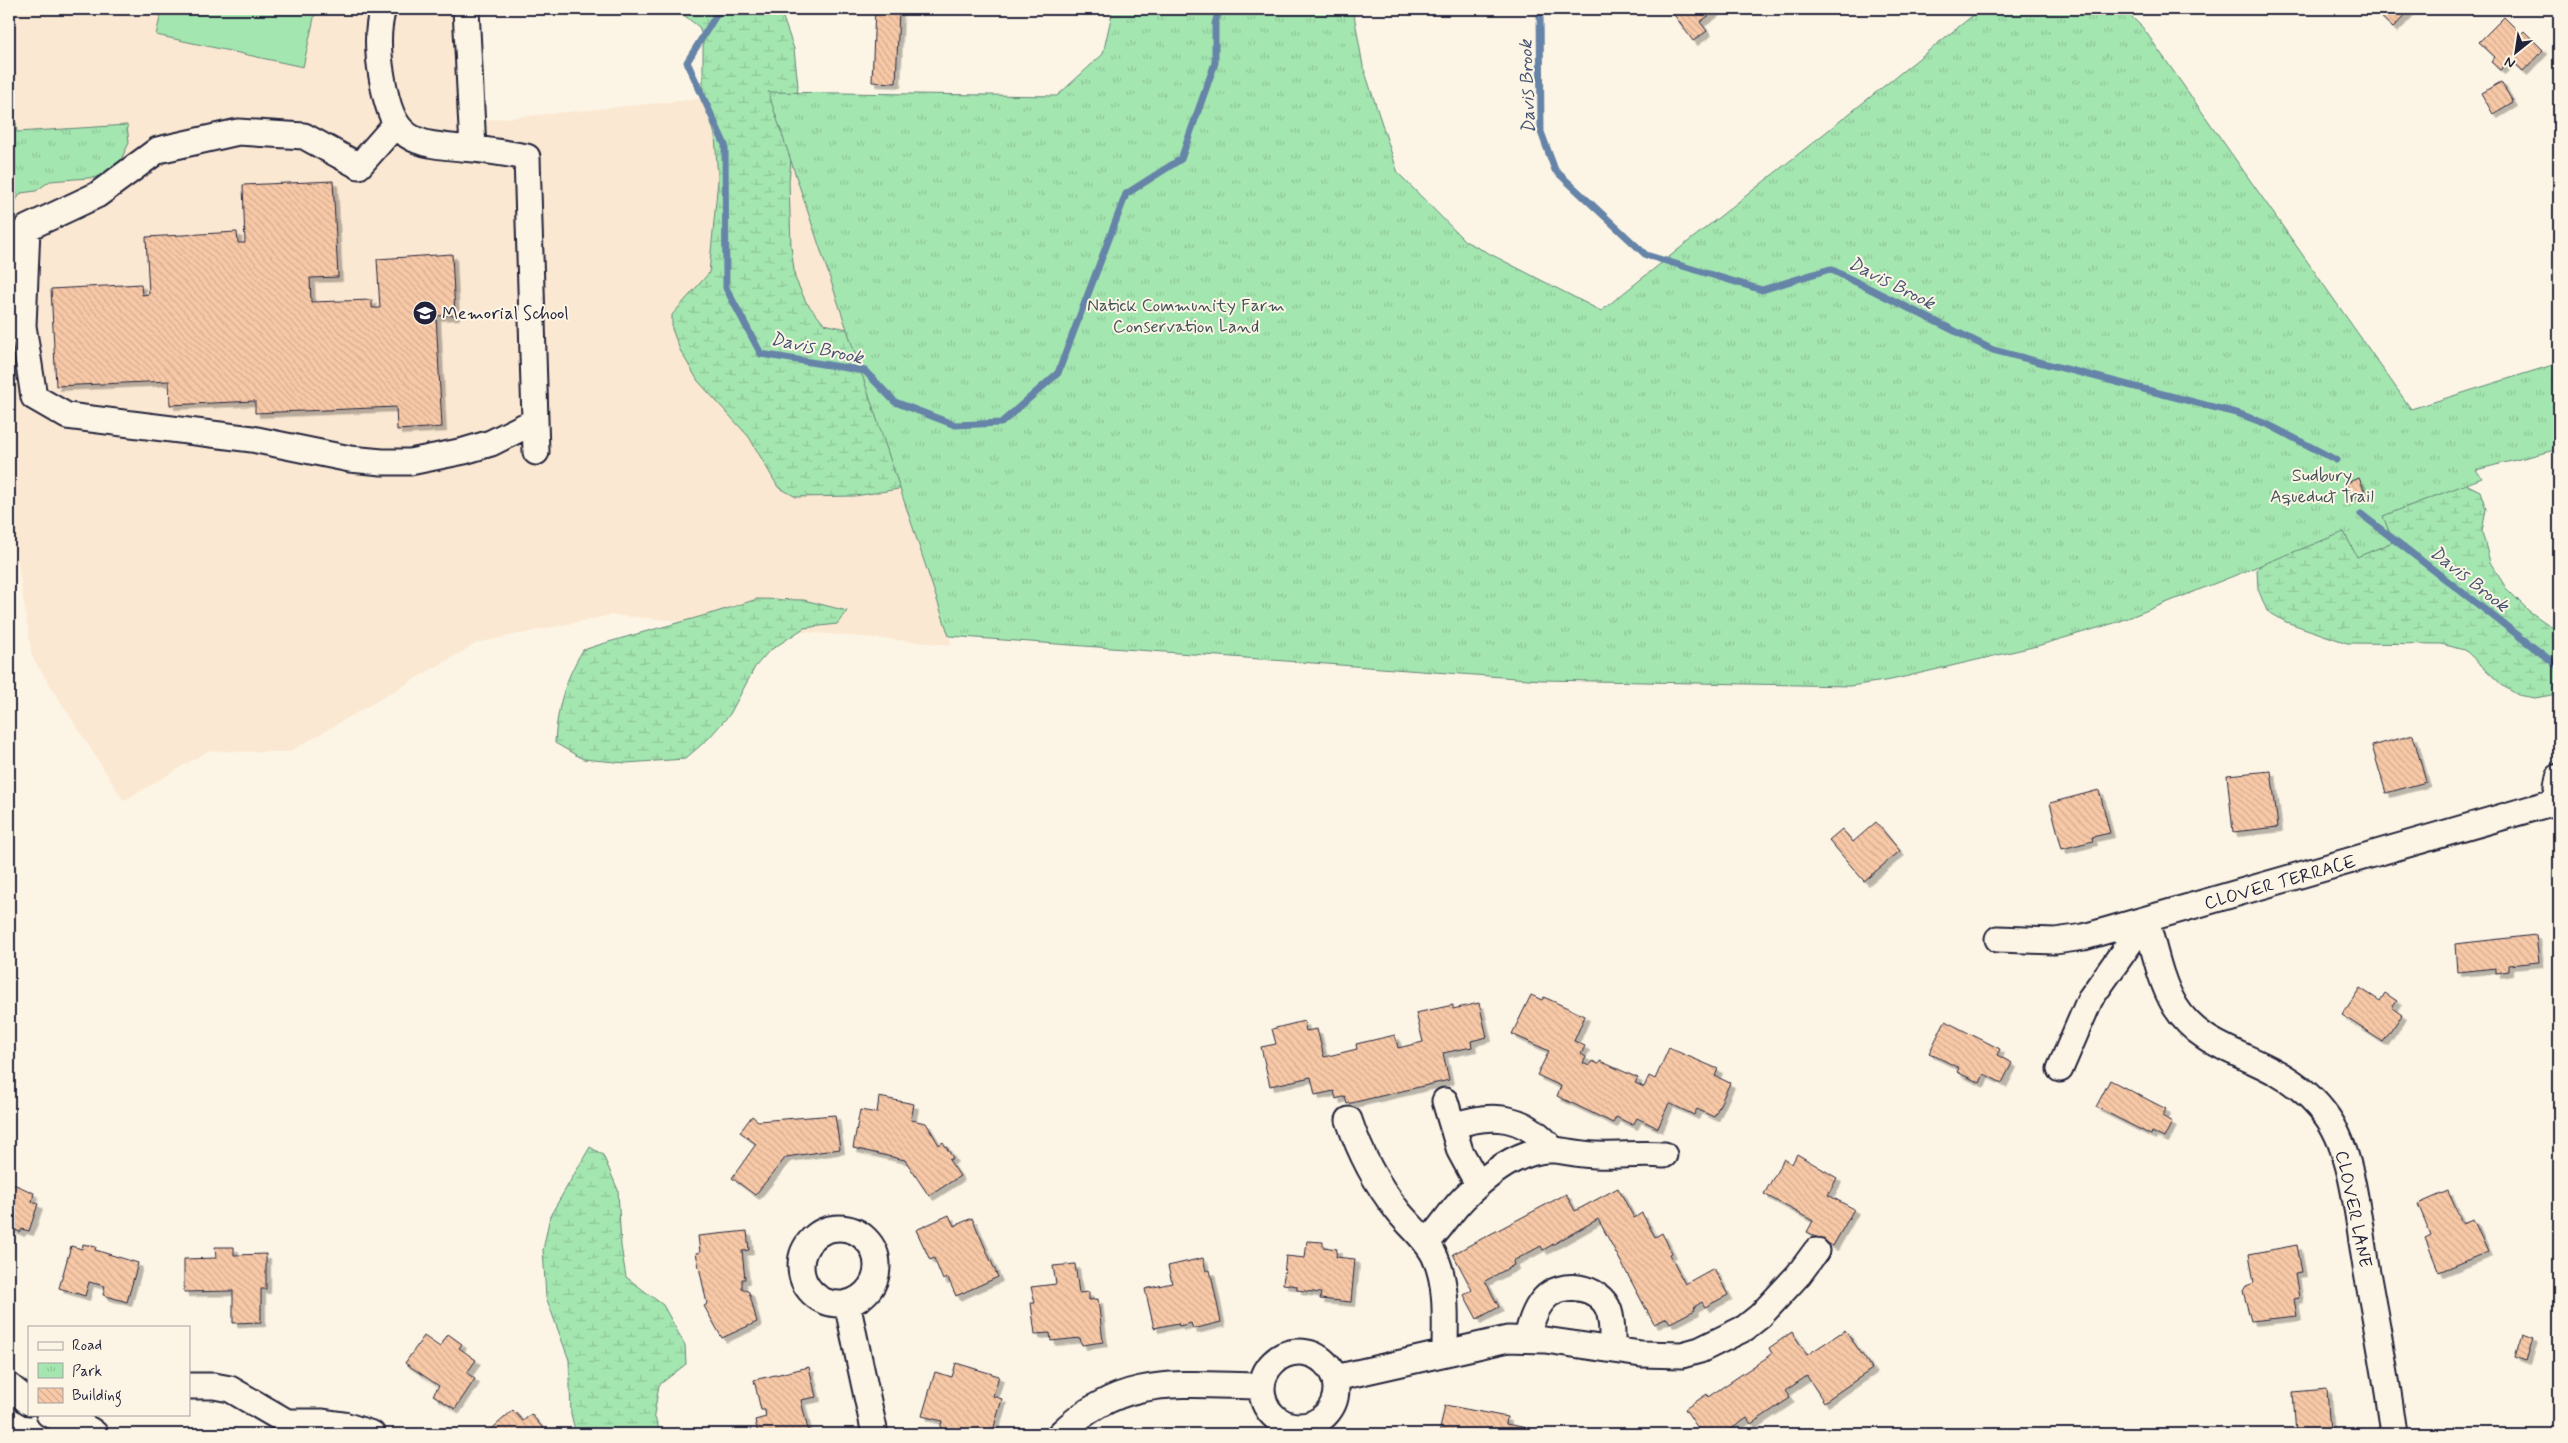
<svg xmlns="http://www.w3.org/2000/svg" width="2568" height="1443" viewBox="0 0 2568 1443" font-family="Mynerve,sans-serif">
  <defs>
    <pattern id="wetland-marsh" width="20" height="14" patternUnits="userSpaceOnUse" patternTransform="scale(1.25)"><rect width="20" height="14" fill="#a4e6b0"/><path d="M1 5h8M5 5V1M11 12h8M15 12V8" fill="none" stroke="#8dc598"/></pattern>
    <pattern id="park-tufts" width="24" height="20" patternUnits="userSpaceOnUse" patternTransform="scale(1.25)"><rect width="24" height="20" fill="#a4e6b0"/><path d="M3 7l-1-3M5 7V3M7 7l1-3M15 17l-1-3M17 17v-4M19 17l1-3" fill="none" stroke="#8dc598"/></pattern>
    <pattern id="building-back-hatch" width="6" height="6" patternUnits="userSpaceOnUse" patternTransform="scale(1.25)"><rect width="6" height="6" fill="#f8c9a7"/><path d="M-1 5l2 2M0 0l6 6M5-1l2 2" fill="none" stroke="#d4ac91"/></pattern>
    <filter id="shadow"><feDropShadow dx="4.5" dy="4.5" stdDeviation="0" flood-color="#0004"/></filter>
  </defs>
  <rect width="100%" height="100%" fill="#fcf5e5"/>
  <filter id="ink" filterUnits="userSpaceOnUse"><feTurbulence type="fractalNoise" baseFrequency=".02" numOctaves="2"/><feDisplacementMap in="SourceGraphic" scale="10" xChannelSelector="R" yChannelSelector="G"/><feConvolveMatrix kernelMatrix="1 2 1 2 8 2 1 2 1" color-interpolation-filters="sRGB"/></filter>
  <g filter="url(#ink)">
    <path fill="#fbe8d2" d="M 9,9 L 480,9 L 486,120 L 768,92 L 952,645 L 611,615 L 477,643 L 289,752 L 208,751 L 124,801 L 32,657 L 9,505 Z"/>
    <path fill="#a4e6b0" stroke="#638476" d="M 162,9 L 316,9 L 303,67 L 156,35 Z"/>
    <path fill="url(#wetland-marsh)" stroke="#638476" d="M 676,9 L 780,9 L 794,49 L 798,86 L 789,181 L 791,246 L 795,278 L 806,302 L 824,324 L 861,332 L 924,485 L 855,496 L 796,497 L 778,487 L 749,437 L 698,381 L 680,350 L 672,329 L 672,315 L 709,273 L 718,180 L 715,135 L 703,96 L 703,39 L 699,27 Z
      M 2460,481 L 2480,491 L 2486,509 L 2482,532 L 2490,562 L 2506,588 L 2529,611 L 2559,632 L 2559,692 L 2557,694 L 2535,698 L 2518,695 L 2503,686 L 2465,650 L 2441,644 L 2347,643 L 2286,622 L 2267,611 L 2258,589 L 2257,570 L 2271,552 Z
      M 757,599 L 804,600 L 847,611 L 837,624 L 804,628 L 769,651 L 755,667 L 730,714 L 709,738 L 685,759 L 626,763 L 583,759 L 555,743 C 557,708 565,679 583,650 C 641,631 700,619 757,599 Z
      M 590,1147 L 603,1155 L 618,1190 L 621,1246 L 626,1277 L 663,1305 L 685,1345 L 686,1364 L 659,1385 L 654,1415 L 661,1434 L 576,1434 L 571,1414 L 569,1360 L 546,1297 L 543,1250 L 550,1216 Z"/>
    <path fill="url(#park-tufts)" stroke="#638476" d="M 1113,9 L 1353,9 L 1363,66 L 1398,173 L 1465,241 L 1601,311 L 1981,9 L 2124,9 L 2143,28 L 2411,409 L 2559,363 L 2559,449 L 2476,470 L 2482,478 L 2383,516 L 2393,542 L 2357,557 L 2344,532 L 2118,622 L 2037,646 L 1891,680 L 1850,686 L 1542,680 L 949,636 L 768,92 L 1057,96 L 1103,54 Z
      M 16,123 L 17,132 L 127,125 L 129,143 L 113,176 L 50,181 L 36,191 L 21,193 L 14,203 L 9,204 L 9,124 Z"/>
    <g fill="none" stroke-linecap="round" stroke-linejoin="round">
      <path stroke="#6684a8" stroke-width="7" d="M 720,9 L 687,62 L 725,145 L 726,288 L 761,354 L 865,371 L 895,402 L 955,425 L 1001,423 L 1058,373 L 1126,194 L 1181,159 L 1215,63 L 1215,24 L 1219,9
        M 1540,9 L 1541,132 L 1555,170 L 1646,255 L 1762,290 L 1830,269 L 1993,350 L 2240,414 L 2269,425 L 2336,460
        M 2361,514 L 2559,667"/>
    </g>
    <path fill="url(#building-back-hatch)" stroke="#22223b" filter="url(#shadow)" d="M 875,9 L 899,9 L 896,83 L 872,82 Z
      M 1670,9 L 1718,9 L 1700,22 L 1707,31 L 1693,41 Z
      M 2373,9 L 2411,9 L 2393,28 Z
      M 2504,17 L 2521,34 L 2524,31 L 2543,50 L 2523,71 L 2511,60 L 2500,70 L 2491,62 L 2495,57 L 2479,42 Z
      M 2501,82 L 2513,102 L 2493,114 L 2481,93 Z
      M 333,181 L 338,277 L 310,278 L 311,302 L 372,300 L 372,308 L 380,308 L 377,259 L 452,254 L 455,315 L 436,316 L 442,427 L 397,430 L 396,407 L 255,413 L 255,401 L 170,405 L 169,381 L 56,386 L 51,289 L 141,284 L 142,295 L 149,294 L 146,237 L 237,232 L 238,243 L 245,243 L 243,185 Z
      M 2359,478 L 2365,492 L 2351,497 L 2346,483 Z
      M 2413,735 L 2426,782 L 2386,793 L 2372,746 Z
      M 2271,771 L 2278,827 L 2233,832 L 2227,775 Z
      M 2099,790 L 2110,833 L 2092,837 L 2093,841 L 2062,849 L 2050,803 Z
      M 1876,822 L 1900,851 L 1864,881 L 1829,840 L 1842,829 L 1853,842 Z
      M 2536,935 L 2539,962 L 2509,965 L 2509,971 L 2496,973 L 2496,968 L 2457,972 L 2455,944 Z
      M 2360,988 L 2380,1001 L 2385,993 L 2397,1001 L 2392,1008 L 2402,1015 L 2383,1042 L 2342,1015 Z
      M 1531,995 L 1542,1000 L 1544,997 L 1585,1016 L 1574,1041 L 1585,1046 L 1581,1054 L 1586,1057 L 1583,1063 L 1589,1066 L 1592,1061 L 1599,1064 L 1600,1061 L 1638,1078 L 1635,1083 L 1644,1087 L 1649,1076 L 1655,1079 L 1669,1048 L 1718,1069 L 1715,1076 L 1730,1083 L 1714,1117 L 1697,1109 L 1694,1115 L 1669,1103 L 1658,1128 L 1637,1118 L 1633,1125 L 1616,1117 L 1613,1123 L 1557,1096 L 1561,1086 L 1537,1075 L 1549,1051 L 1512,1034 Z
      M 1479,1003 L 1487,1037 L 1471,1041 L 1472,1047 L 1443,1053 L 1449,1080 L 1347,1104 L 1345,1096 L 1336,1099 L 1334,1091 L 1315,1095 L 1311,1077 L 1270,1086 L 1261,1047 L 1276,1044 L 1272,1029 L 1304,1021 L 1306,1031 L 1317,1029 L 1324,1057 L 1357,1049 L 1356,1044 L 1395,1035 L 1398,1048 L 1423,1042 L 1416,1013 L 1453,1005 L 1453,1009 Z
      M 1945,1021 L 2000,1049 L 1997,1055 L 2012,1063 L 2002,1083 L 1984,1074 L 1980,1083 L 1957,1072 L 1959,1068 L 1929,1053 Z
      M 2110,1080 L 2166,1109 L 2162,1116 L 2172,1122 L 2164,1138 L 2152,1132 L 2151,1135 L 2096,1107 Z
      M 879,1097 L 914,1104 L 911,1120 L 926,1123 L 939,1145 L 943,1142 L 953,1158 L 949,1160 L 960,1176 L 929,1196 L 905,1160 L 853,1148 L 860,1110 L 877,1113 Z
      M 835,1115 L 840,1149 L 786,1157 L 755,1195 L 732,1178 L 756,1144 L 740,1132 L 752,1116 L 758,1121 Z
      M 1797,1154 L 1837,1178 L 1828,1195 L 1854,1209 L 1833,1246 L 1807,1232 L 1813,1221 L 1764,1194 L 1784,1159 L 1792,1164 Z
      M 9,1182 L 34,1193 L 32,1202 L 38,1204 L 29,1231 L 22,1229 L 20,1232 L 9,1227 Z
      M 1618,1188 L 1634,1218 L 1642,1213 L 1655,1237 L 1662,1233 L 1672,1253 L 1669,1254 L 1685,1284 L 1714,1268 L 1728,1295 L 1705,1307 L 1702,1302 L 1694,1307 L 1695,1310 L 1670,1323 L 1667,1318 L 1654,1324 L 1598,1219 L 1543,1250 L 1541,1246 L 1513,1261 L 1514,1265 L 1485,1281 L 1499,1307 L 1477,1319 L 1464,1295 L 1472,1290 L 1453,1254 L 1566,1194 L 1575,1211 Z
      M 2448,1191 L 2462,1223 L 2473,1219 L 2488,1252 L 2439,1272 L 2425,1238 L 2431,1235 L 2418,1204 Z
      M 949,1215 L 954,1226 L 972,1218 L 998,1277 L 956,1296 L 948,1278 L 943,1280 L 934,1258 L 930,1260 L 916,1230 Z
      M 747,1231 L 749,1250 L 742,1251 L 745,1279 L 742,1279 L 742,1288 L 749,1292 L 757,1322 L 722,1338 L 704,1306 L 707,1304 L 696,1253 L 700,1252 L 698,1236 Z
      M 1307,1241 L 1323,1242 L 1323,1247 L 1337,1249 L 1336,1257 L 1355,1259 L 1351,1302 L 1320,1299 L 1321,1293 L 1297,1290 L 1297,1286 L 1283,1284 L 1286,1256 L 1305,1258 Z
      M 83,1244 L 96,1247 L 95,1250 L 138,1263 L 127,1302 L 103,1295 L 105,1286 L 89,1282 L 85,1296 L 59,1288 L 71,1246 L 82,1249 Z
      M 2297,1245 L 2302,1272 L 2295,1273 L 2299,1298 L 2294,1299 L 2297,1316 L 2251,1321 L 2243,1291 L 2246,1286 L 2254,1283 L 2249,1254 Z
      M 215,1247 L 234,1247 L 234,1255 L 266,1254 L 266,1289 L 261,1289 L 261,1322 L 233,1323 L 233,1291 L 184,1292 L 184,1259 L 216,1258 Z
      M 1203,1258 L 1206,1271 L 1210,1270 L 1221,1322 L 1193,1329 L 1191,1323 L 1179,1326 L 1178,1323 L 1154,1328 L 1145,1289 L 1172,1283 L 1168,1266 Z
      M 1075,1264 L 1079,1293 L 1089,1292 L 1089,1300 L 1098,1299 L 1103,1342 L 1082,1345 L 1080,1338 L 1051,1341 L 1050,1333 L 1035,1334 L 1031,1303 L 1035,1303 L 1031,1287 L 1056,1284 L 1053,1266 Z
      M 1845,1330 L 1872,1369 L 1824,1402 L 1807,1376 L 1785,1391 L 1790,1398 L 1751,1424 L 1747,1418 L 1724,1434 L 1702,1434 L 1685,1409 L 1707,1394 L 1708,1397 L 1772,1354 L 1769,1348 L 1792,1332 L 1807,1355 Z
      M 448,1334 L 462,1344 L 459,1348 L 476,1360 L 467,1373 L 475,1379 L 455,1409 L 433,1395 L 439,1386 L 405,1363 L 424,1336 L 440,1347 Z
      M 2522,1334 L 2533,1338 L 2526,1361 L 2515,1357 Z
      M 956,1363 L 999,1376 L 993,1396 L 1002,1399 L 992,1434 L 976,1430 L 975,1434 L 958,1434 L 940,1429 L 942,1421 L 922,1416 L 935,1372 L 952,1377 Z
      M 809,1367 L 816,1397 L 801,1400 L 809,1434 L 758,1434 L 755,1420 L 766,1417 L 765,1410 L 761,1410 L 754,1380 Z
      M 2327,1389 L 2330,1434 L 2296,1434 L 2293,1392 Z
      M 1445,1405 L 1507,1417 L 1506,1424 L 1560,1434 L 1439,1434 Z
      M 513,1410 L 523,1421 L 531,1414 L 544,1429 L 539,1434 L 486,1434 Z"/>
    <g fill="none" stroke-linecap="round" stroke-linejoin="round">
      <defs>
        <path id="minor" d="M 383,9 C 376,31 378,55 382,77 C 393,145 414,144 474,149 C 492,151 510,154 527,157 L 536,452
          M 466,9 L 473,149
          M 396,124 L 359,166 L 304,136 L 238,132 L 158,150 L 97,195 L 27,228 L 23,326 L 34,397 L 67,416 L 252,439 L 350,459 L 382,462 L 410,462 L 464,451 L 491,443 L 535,421
          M 2559,777 L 2557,787 L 2559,804
          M 2146,920 C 2154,948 2160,981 2175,1006 C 2199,1045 2241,1052 2277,1073 C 2297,1084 2315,1099 2328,1118 C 2354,1156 2358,1221 2366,1267 C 2376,1322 2387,1378 2394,1434
          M 1998,939 L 2055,941 L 2084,937 L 2558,801
          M 2060,1069 L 2090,999 L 2146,920
          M 1445,1101 L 1460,1151 L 1478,1184
          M 1349,1120 C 1360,1153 1375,1182 1397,1210 C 1409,1226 1427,1239 1435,1257 C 1448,1285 1445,1322 1445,1351
          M 1453,1126 C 1492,1112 1525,1115 1553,1150
          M801 1266a38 38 0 1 1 76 0a38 38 0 1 1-76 0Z
          M 1426,1243 C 1442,1228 1452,1208 1468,1194 C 1490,1173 1522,1148 1554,1150 C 1568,1151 1581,1155 1595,1155 C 1619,1156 1641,1153 1664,1155
          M 847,1303 L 875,1434
          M 1527,1338 C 1530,1325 1534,1310 1544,1299 C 1561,1280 1600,1285 1609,1311 C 1613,1323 1612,1336 1612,1349
          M1262 1389a37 37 0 1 1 74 0a37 37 0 1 1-74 0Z
          M 1335,1378 L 1508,1339 L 1545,1340 L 1641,1354 L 1682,1355 L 1700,1350 L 1745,1328 L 1760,1316 L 1799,1274 L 1816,1251
          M 9,1386 L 29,1402
          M 189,1386 L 214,1386 L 230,1389 L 287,1422 L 323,1422 L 344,1425 L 372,1434
          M 49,1414 C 64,1422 83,1423 95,1434
          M 1060,1434 C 1123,1373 1181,1385 1261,1386"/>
      </defs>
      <use href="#minor" stroke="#22223b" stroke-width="29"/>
      <use href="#minor" stroke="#fcf5e5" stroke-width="25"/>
    </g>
  </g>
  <defs>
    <symbol id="school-disc" viewBox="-11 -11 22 22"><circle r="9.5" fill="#22223b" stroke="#fcf5e5"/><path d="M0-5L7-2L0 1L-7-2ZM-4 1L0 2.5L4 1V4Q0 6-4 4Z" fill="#fff"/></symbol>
  </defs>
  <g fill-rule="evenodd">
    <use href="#school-disc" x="411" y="299" width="28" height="28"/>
  </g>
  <g text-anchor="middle" stroke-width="4" stroke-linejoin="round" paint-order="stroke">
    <g font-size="18" fill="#425358" stroke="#fcf5e5">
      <text x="1186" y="311">Natick Community Farm<tspan x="1186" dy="21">Conservation Land</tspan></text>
      <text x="2322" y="481">Sudbury<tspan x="2322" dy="21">Aqueduct Trail</tspan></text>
    </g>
    <g font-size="18" fill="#22223b" stroke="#fcf5e5" text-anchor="start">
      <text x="442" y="319">Memorial School</text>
    </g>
    <g font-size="18" fill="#22223b" stroke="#fcf5e5">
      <text transform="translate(2280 882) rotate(-16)" y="6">CLOVER TERRACE</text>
      <text transform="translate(2354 1209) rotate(78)" y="6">CLOVER LANE</text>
    </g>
    <g font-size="19" font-style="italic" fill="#445371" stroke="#fcf5e5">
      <text transform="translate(1526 87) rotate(-92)" y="7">Davis Brook</text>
      <text transform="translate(1892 282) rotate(27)" y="7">Davis Brook</text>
      <text transform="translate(817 347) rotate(12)" y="7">Davis Brook</text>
      <text transform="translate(2470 578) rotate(38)" y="7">Davis Brook</text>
    </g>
  </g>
  <rect width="2568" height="1443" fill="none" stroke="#fcf5e5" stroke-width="30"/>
  <rect x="15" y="15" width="2538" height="1413" fill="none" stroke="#22223b" stroke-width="2" filter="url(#ink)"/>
  <rect x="28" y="1326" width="162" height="90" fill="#fcf5e5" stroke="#a5a1a1"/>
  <rect x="38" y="1342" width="25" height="8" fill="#fcf5e5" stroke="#a5a1a1"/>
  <text x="72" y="1350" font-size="15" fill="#22223b">Road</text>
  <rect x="38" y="1363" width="25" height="15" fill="url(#park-tufts)" stroke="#a5a1a1"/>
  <text x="72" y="1376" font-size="15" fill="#22223b">Park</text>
  <rect x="38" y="1388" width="25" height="15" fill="url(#building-back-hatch)" stroke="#a5a1a1"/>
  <text x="72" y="1400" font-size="15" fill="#22223b">Building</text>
  <g transform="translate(2516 52) rotate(210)" stroke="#fcf5e5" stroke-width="4" paint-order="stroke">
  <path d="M0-4L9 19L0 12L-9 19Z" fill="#22223b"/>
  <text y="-8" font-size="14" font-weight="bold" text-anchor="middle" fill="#22223b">N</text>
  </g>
</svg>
